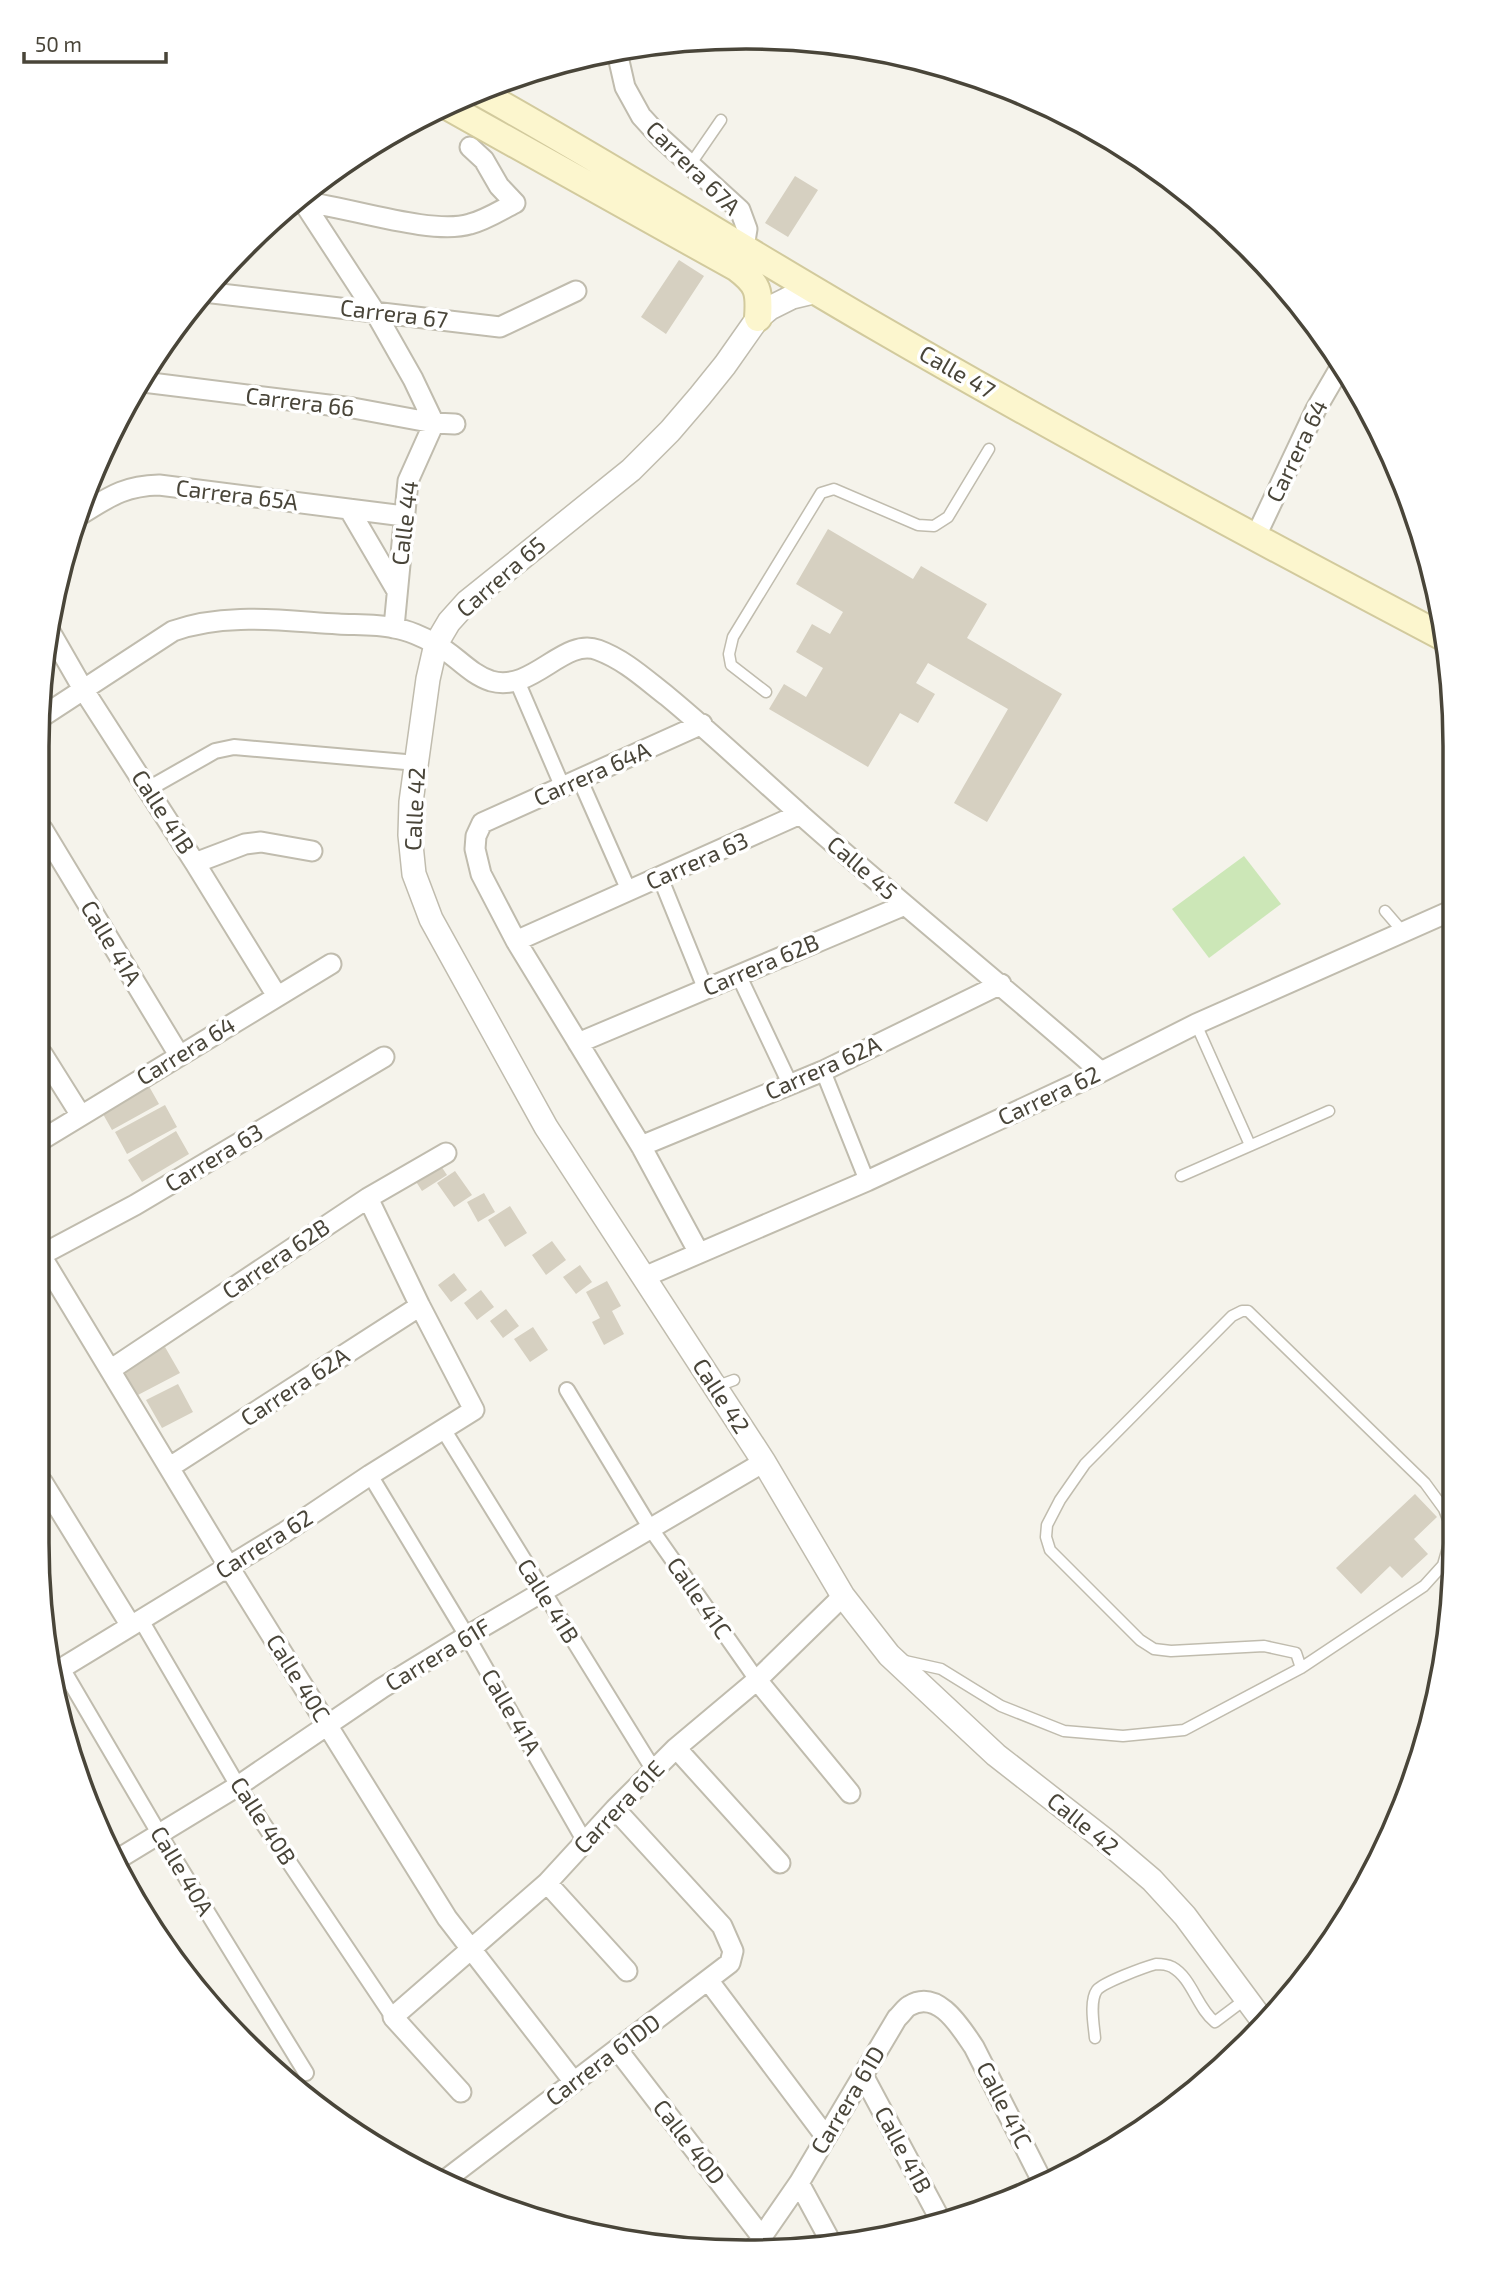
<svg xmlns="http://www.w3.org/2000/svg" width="1492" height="2289" viewBox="0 0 1492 2289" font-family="'Exo 2',sans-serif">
  <rect width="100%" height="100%" fill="#f5f3eb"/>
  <path fill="#cce7b7" d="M 1244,856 L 1281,904 L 1209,958 L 1172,909 Z"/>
  <path fill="#d6d0c1" d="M 795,176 L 818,190 L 788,237 L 765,223 Z
    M 679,260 L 704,276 L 666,334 L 641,317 Z
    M 828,529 L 913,579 L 921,566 L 987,604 L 967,638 L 1062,694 L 987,822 L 954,803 L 1008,709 L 928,663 L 916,683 L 935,694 L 918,723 L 900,713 L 868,767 L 769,709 L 784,684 L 806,697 L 823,668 L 796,652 L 812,624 L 830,634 L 843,612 L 796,584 Z
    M 146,1081 L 159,1104 L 112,1130 L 99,1107 Z
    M 165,1105 L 177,1127 L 127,1154 L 115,1132 Z
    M 176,1131 L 189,1154 L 142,1182 L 128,1160 Z
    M 437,1160 L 447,1175 L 422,1191 L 413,1177 Z
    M 455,1171 L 472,1195 L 454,1207 L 437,1183 Z
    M 484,1193 L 495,1212 L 478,1222 L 467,1202 Z
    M 510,1206 L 527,1233 L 505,1247 L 488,1220 Z
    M 552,1241 L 566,1260 L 546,1275 L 532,1255 Z
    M 580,1265 L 592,1282 L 576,1294 L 563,1277 Z
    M 454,1273 L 467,1290 L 451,1302 L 438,1285 Z
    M 607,1281 L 621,1306 L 612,1311 L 624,1334 L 604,1345 L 592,1322 L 600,1318 L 586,1292 Z
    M 481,1290 L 494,1307 L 477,1320 L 464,1303 Z
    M 506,1309 L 519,1326 L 503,1338 L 490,1321 Z
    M 533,1327 L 548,1350 L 530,1362 L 514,1339 Z
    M 165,1347 L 180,1373 L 136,1396 L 122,1370 Z
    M 178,1384 L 193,1412 L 162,1428 L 146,1400 Z
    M 1415,1494 L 1437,1517 L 1414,1539 L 1428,1554 L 1402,1578 L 1390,1566 L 1361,1594 L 1336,1568 Z"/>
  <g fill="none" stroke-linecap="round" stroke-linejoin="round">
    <defs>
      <path id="service" d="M 690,165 L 721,120
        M 766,692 L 731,665 L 729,654 L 733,637 L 821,493 L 834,489 L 918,525 L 934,526 L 948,517 L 989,449
        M 1385,911 L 1404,933
        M 1196,1024 L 1250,1145
        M 1181,1176 L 1329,1111
        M 715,1387 L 734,1380
        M 905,1661 L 941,1669 L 1001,1706 L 1064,1731 L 1123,1736 L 1184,1730 L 1301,1668 L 1424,1586 L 1443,1565 L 1449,1544 L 1450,1524 L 1444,1509 L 1425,1483 L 1248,1311 L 1242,1311 L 1232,1316 L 1085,1464 L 1060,1500 L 1047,1525 L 1046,1537 L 1050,1550 L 1140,1640 L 1154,1649 L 1171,1651 L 1264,1646 L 1296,1653 L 1301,1668
        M 1095,2038 C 1094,2026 1089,2001 1097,1990 C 1104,1982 1145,1967 1156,1964 C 1160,1964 1168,1965 1172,1967 C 1192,1978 1197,2008 1215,2022 L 1247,1998"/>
      <path id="pedestrian" d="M 517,681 L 563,788
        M 580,780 L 629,891
        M 148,789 L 215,751 L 234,747 L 417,763
        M 660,877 L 705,988
        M 738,974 L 790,1084
        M 823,1071 L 867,1181
        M 567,1390 L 651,1529 L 757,1680
        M 443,1429 L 655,1772
        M 370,1475 L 467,1636 L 585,1842
        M 141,1620 L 238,1786 L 393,2017
        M 62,1668 L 160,1835 L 306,2073"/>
      <path id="minor" d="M 617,52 L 625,87 L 641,116 L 661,138 L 740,210 L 747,229 L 744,247
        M 300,197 L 375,312 L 413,379 L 434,423 L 408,481 L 394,627
        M 297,201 C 343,205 430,236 470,224 C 486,220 501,210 515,203 L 499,186 L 484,160 L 470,147
        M 204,292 L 500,327 L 576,291
        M 143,382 L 353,408 L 434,423 L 455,424
        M 349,509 L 397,591
        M 78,516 C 108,498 122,486 159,485 L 404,516
        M 1255,538 L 1316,409 L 1341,366
        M 48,628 L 83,689 L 195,863 L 277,996
        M 43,716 L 173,631 C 225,612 284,621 338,624 C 356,625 377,624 394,628 C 407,630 424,637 435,644 C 455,654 469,674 491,681 C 533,693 563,637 598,650 C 625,660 645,679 667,696 C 713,734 756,775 800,814 C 899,902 1002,985 1101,1072
        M 43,830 L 179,1055
        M 195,863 L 245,844 L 261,842 L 312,851
        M 516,941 L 800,814
        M 578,1043 L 905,905
        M 43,1055 L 80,1114
        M 43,1139 L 331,964
        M 641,1146 L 823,1071 L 1001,984
        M 699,1253 L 641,1146 L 516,941 L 481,874 L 475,849 L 476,836 L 482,823 L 702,724
        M 43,1254 L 135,1205 L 384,1057
        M 43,1259 L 229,1567 L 447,1918 L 574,2082
        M 644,1277 L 867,1181 L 1101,1072 L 1196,1024 L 1453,910
        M 110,1370 L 368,1198 L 446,1153
        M 170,1467 L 420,1306
        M 43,1483 L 131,1626
        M 51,1671 L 62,1668 L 285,1532 L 370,1475 L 474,1410 L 420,1306 L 368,1198
        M 757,1680 L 850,1793
        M 676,1748 L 780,1863
        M 118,1859 L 238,1786 L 382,1688 L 467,1636 L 764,1462
        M 547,1883 L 627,1971
        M 708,1980 L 826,2137
        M 617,2049 L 761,2236
        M 864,2077 L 942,2223
        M 461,2092 L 393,2017 L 547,1883 L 615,1809 L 676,1748 L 757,1680 L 843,1596
        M 444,2181 L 730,1963 L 733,1951 L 722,1926 L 615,1809
        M 799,2183 L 832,2244
        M 752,2251 L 799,2183 L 897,2018 C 901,2015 905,2008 909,2006 C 938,1988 961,2028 974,2047 L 1042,2181"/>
      <path id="tertiary" d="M 817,291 L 792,297 L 770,308 L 758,318 L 725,365 L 700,396 L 670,431 L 631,470 L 467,602 L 449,622 L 436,644 L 428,679 L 411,802 L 410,835 L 414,874 L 431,919 L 546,1127 L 764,1462 L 843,1596 L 889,1655 L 996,1755 L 1105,1840 L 1152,1880 L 1185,1916 L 1265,2024"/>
      <path id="secondary" d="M 479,92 C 614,167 744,250 877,327 C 1063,435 1253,537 1443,637
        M 445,105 L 737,268 C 758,284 760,291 758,318"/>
    </defs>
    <use href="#service" stroke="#c0bcae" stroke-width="13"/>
    <use href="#pedestrian" stroke="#c0bcae" stroke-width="18"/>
    <use href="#minor" stroke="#c0bcae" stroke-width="23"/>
    <use href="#tertiary" stroke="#c0bcae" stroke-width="26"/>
    <use href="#secondary" stroke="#d2ca9d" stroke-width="30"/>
    <use href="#service" stroke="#fff" stroke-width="10"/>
    <use href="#pedestrian" stroke="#fff" stroke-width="14"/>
    <use href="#minor" stroke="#fff" stroke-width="19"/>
    <use href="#tertiary" stroke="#fff" stroke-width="23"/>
    <use href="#secondary" stroke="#fcf6ce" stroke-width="26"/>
  </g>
  <g text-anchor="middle" stroke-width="7" stroke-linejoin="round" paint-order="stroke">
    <g font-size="23" fill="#494539" stroke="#fff">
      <text transform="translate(693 168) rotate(45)" y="8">Carrera 67A</text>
      <text transform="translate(394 314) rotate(7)" y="8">Carrera 67</text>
      <text transform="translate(957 372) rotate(30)" y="8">Calle 47</text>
      <text transform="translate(300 402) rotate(7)" y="8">Carrera 66</text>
      <text transform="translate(1297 451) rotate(-64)" y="8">Carrera 64</text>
      <text transform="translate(237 495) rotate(7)" y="8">Carrera 65A</text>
      <text transform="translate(405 523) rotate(-83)" y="8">Calle 44</text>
      <text transform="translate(501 577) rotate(-41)" y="8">Carrera 65</text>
      <text transform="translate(592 774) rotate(-24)" y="8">Carrera 64A</text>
      <text transform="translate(415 809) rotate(-87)" y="8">Calle 42</text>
      <text transform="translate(163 812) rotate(57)" y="8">Calle 41B</text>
      <text transform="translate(697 861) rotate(-24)" y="8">Carrera 63</text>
      <text transform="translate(862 868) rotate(41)" y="8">Calle 45</text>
      <text transform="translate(111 943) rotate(59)" y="8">Calle 41A</text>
      <text transform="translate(761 965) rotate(-23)" y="8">Carrera 62B</text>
      <text transform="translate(186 1051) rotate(-31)" y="8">Carrera 64</text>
      <text transform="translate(823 1068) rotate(-24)" y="8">Carrera 62A</text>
      <text transform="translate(1049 1096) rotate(-25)" y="8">Carrera 62</text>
      <text transform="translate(214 1158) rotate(-31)" y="8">Carrera 63</text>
      <text transform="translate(276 1259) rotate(-34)" y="8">Carrera 62B</text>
      <text transform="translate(295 1387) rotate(-33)" y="8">Carrera 62A</text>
      <text transform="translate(721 1396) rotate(57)" y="8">Calle 42</text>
      <text transform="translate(264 1544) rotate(-32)" y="8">Carrera 62</text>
      <text transform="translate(699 1598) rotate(55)" y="8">Calle 41C</text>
      <text transform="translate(548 1601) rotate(58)" y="8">Calle 41B</text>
      <text transform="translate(438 1655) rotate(-31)" y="8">Carrera 61F</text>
      <text transform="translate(298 1678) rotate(58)" y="8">Calle 40C</text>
      <text transform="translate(511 1712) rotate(60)" y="8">Calle 41A</text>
      <text transform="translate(619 1807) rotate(-46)" y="8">Carrera 61E</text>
      <text transform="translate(263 1821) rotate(57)" y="8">Calle 40B</text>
      <text transform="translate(1083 1824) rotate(39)" y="8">Calle 42</text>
      <text transform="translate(182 1871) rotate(59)" y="8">Calle 40A</text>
      <text transform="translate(603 2060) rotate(-37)" y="8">Carrera 61DD</text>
      <text transform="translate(848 2100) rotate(-59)" y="8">Carrera 61D</text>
      <text transform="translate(1004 2105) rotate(63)" y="8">Calle 41C</text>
      <text transform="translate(689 2142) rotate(52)" y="8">Calle 40D</text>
      <text transform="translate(903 2150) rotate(62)" y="8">Calle 41B</text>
    </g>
  </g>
  <path d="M0 0H1492V2289H0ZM746 49H746A697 697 0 0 1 1443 746V1543A697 697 0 0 1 746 2240H746A697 697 0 0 1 49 1543V746A697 697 0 0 1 746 49Z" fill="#fff" fill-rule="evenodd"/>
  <path fill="none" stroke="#494539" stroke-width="3.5" d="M746 49H746A697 697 0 0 1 1443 746V1543A697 697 0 0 1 746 2240H746A697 697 0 0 1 49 1543V746A697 697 0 0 1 746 49Z"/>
  <path d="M24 52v10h142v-10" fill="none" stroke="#494539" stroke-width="3.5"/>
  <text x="35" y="52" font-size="21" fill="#494539" stroke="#ffffff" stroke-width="5" paint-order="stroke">50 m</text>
</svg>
